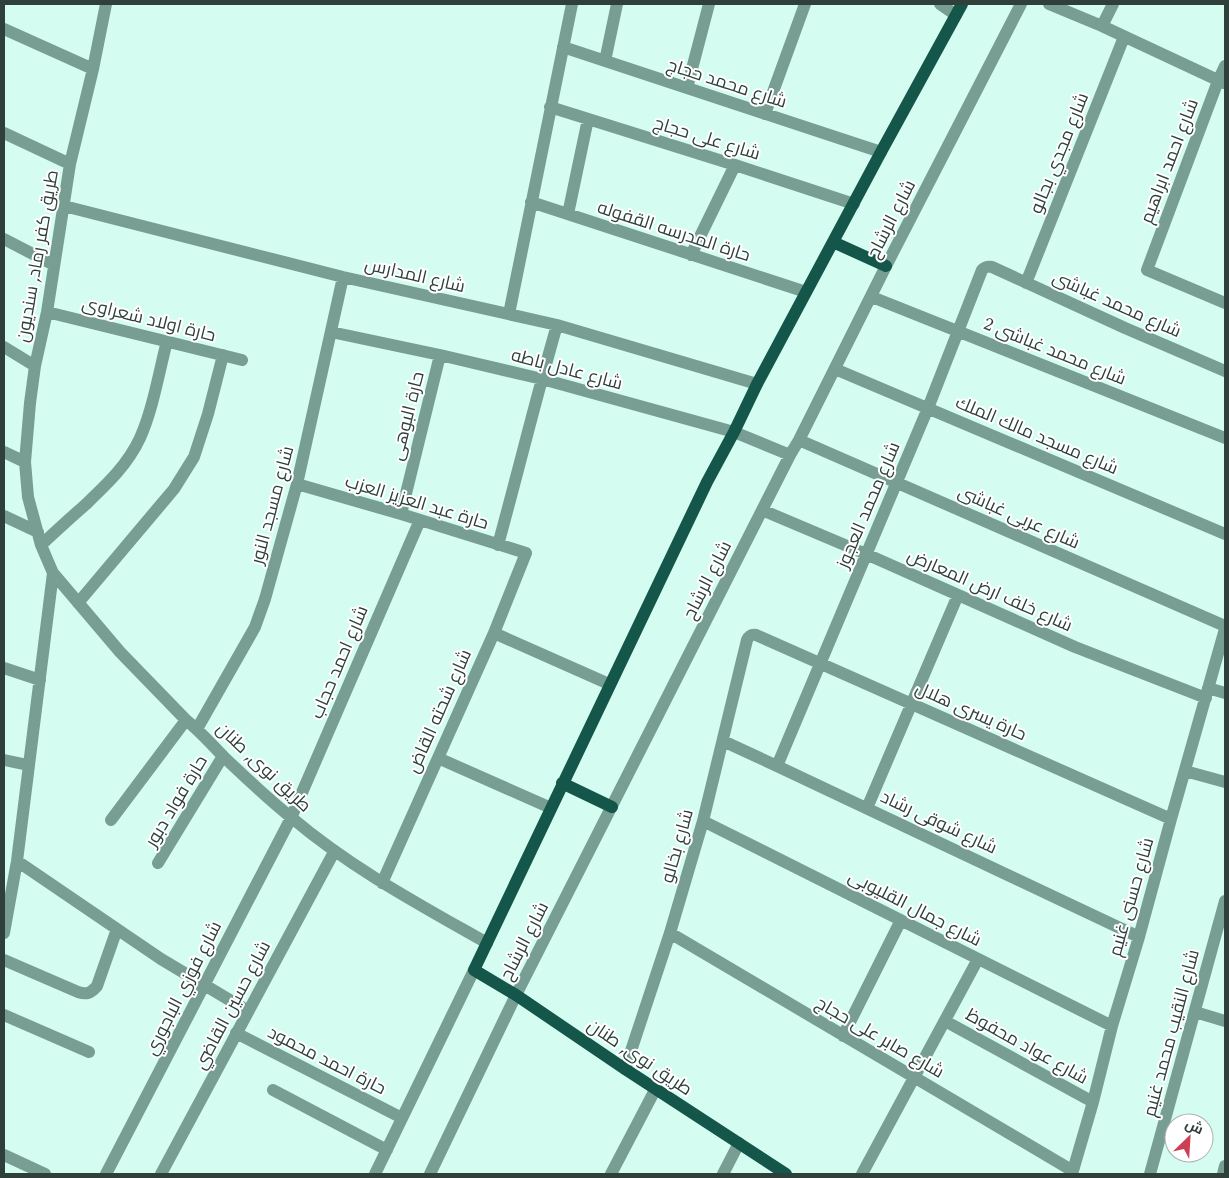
<svg xmlns="http://www.w3.org/2000/svg" width="1229" height="1178" viewBox="0 0 1229 1178" font-family="Spectral,Cairo,serif">
  <rect width="100%" height="100%" fill="#d4fcf1"/>
  <g fill="none" stroke-linecap="round" stroke-linejoin="round">
    <path stroke="#789e94" stroke-width="12" d="M 106,4 L 93,69 L 70,164 L 47,312 L 35,366 L 30,403 L 25,462 L 28,497 L 41,545 L 53,573 L 120,652 L 186,720 C 200,731 211,744 224,757 C 246,778 268,799 292,818 C 351,868 420,905 487,943
      M 940,4 L 956,15
      M 1049,4 L 1102,26 L 1224,83
      M 1102,26 L 1113,4
      M 4,29 L 93,69
      M 563,47 L 881,152
      M 605,61 L 617,4
      M 1225,66 L 1218,81 L 1147,270 L 1225,303
      M 687,88 L 709,4
      M 550,107 L 735,165 L 854,204
      M 765,114 L 805,4
      M 4,133 L 70,164
      M 531,202 L 806,292
      M 64,206 L 343,277 L 557,325 L 757,384
      M 568,214 L 588,119
      M 4,239 L 54,265
      M 691,255 L 735,165
      M 1026,283 L 1124,37
      M 872,297 L 1225,438
      M 47,312 L 242,360
      M 509,314 L 572,4
      M 331,332 L 440,355 L 542,379 L 734,432 L 790,455
      M 4,347 L 35,366
      M 835,369 L 1225,534
      M 799,440 L 1225,626
      M 4,452 L 25,462
      M 297,484 L 401,514 L 526,553 L 494,633 L 382,883
      M 762,510 L 866,554 L 1075,647 L 1206,698
      M 401,514 L 440,355
      M 4,516 L 38,532
      M 41,545 C 55,532 69,519 84,506 C 106,485 127,466 140,438 C 153,409 159,372 167,341
      M 498,545 C 518,472 536,398 557,325
      M 78,603 L 174,489 L 194,457 L 208,414 L 223,355
      M 494,633 L 609,684
      M 4,668 L 40,680
      M 1208,688 L 1225,693
      M 197,729 L 255,627 L 265,599 L 297,484 L 343,277
      M 723,741 L 777,766 L 1139,937
      M 438,758 L 551,808
      M 4,760 L 28,765
      M 777,766 L 928,408 L 982,270 C 985,267 987,266 992,267 L 1125,328 L 1225,371
      M 1185,771 L 1225,782
      M 867,808 L 958,595
      M 111,820 L 186,720
      M 703,821 L 1112,1026
      M 17,861 L 161,959 L 248,1011
      M 158,863 L 223,756
      M 4,933 L 17,861 L 53,573
      M 670,933 L 1073,1171
      M 4,960 L 78,992 C 87,995 91,993 97,986 L 117,929
      M 1195,1012 L 1225,1021
      M 4,1015 L 89,1052
      M 945,1021 L 1093,1102
      M 236,1033 L 402,1118
      M 843,1036 L 901,920
      M 625,1069 L 670,933 L 703,821 L 747,640 C 749,636 751,634 756,635 L 1171,819
      M 273,1090 L 387,1150
      M 4,1155 L 45,1174
      M 106,1174 L 291,818 L 420,520
      M 161,1174 L 334,852
      M 375,1174 L 474,970
      M 430,1174 L 516,995 L 790,455 L 799,440 L 886,266 L 1021,4
      M 611,1174 L 655,1090
      M 723,1174 L 739,1143
      M 862,1174 L 978,959
      M 1072,1174 L 1093,1102 L 1112,1026 L 1139,937 L 1171,819 L 1225,629
      M 1150,1174 L 1225,901
      M 1223,1174 L 1225,1166"/>
    <path stroke="#145649" stroke-width="12" d="M 833,242 L 886,266
      M 562,783 L 612,807
      M 786,1174 L 625,1069 L 516,995 L 474,970 L 707,482 L 734,432 L 757,384 L 881,152 L 962,4"/>
  </g>
  <g text-anchor="middle" stroke-width="4" stroke-linejoin="round" paint-order="stroke">
    <g font-size="18" fill="#2f403b" stroke="#fff">
      <text transform="translate(727 83) rotate(18)" y="6">شارع محمد حجاج</text>
      <text transform="translate(707 138) rotate(17)" y="6">شارع على حجاج</text>
      <text transform="translate(1059 153) rotate(-68)" y="6">شارع مجدي بجالو</text>
      <text transform="translate(1169 161) rotate(-69)" y="6">شارع احمد ابراهيم</text>
      <text transform="translate(891 219) rotate(-63)" y="6">شارع الرشاح</text>
      <text transform="translate(674 231) rotate(18)" y="6">حارة المدرسه القفوله</text>
      <text transform="translate(37 256) rotate(-80)" y="6">طريق كفر رماد, سنديون</text>
      <text transform="translate(415 275) rotate(13)" y="6">شارع المدارس</text>
      <text transform="translate(1117 304) rotate(24)" y="6">شارع محمد غباشى</text>
      <text transform="translate(149 319) rotate(14)" y="6">حارة اولاد شعراوى</text>
      <text transform="translate(1055 351) rotate(22)" y="6">شارع محمد غباشى 2</text>
      <text transform="translate(567 369) rotate(15)" y="6">شارع عادل باطه</text>
      <text transform="translate(407 416) rotate(-76)" y="6">حارة البوهى</text>
      <text transform="translate(1037 435) rotate(23)" y="6">شارع مسجد مالك الملك</text>
      <text transform="translate(417 502) rotate(17)" y="6">حارة عبد العزيز العزب</text>
      <text transform="translate(272 505) rotate(-75)" y="6">شارع مسجد النور</text>
      <text transform="translate(868 505) rotate(-67)" y="6">شارع محمد العجوز</text>
      <text transform="translate(1019 517) rotate(24)" y="6">شارع عربى غباشى</text>
      <text transform="translate(707 580) rotate(-63)" y="6">شارع الرشاح</text>
      <text transform="translate(990 590) rotate(24)" y="6">شارع خلف ارض المعارض</text>
      <text transform="translate(339 662) rotate(-67)" y="6">شارع احمد حجاب</text>
      <text transform="translate(439 711) rotate(-66)" y="6">شارع شحته القاض</text>
      <text transform="translate(971 711) rotate(24)" y="6">حارة يسرى هلال</text>
      <text transform="translate(264 767) rotate(43)" y="6">طريق نوى, طنان</text>
      <text transform="translate(176 801) rotate(-59)" y="6">حارة فواد دبور</text>
      <text transform="translate(939 822) rotate(25)" y="6">شارع شوقى رشاد</text>
      <text transform="translate(677 846) rotate(-74)" y="6">شارع بخالو</text>
      <text transform="translate(1131 897) rotate(-74)" y="6">شارع حسنى غنيم</text>
      <text transform="translate(915 908) rotate(27)" y="6">شارع جمال القليوبى</text>
      <text transform="translate(524 941) rotate(-63)" y="6">شارع الرشاح</text>
      <text transform="translate(183 988) rotate(-63)" y="6">شارع فوزي الباجوري</text>
      <text transform="translate(232 1005) rotate(-62)" y="6">شارع حسين القاضي</text>
      <text transform="translate(1171 1033) rotate(-75)" y="6">شارع النقيب محمد غنيم</text>
      <text transform="translate(880 1037) rotate(30)" y="6">شارع صابر على حجاج</text>
      <text transform="translate(1027 1046) rotate(29)" y="6">شارع عواد محفوظ</text>
      <text transform="translate(640 1057) rotate(34)" y="6">طريق نوى, طنان</text>
      <text transform="translate(327 1060) rotate(27)" y="6">حارة احمد محمود</text>
    </g>
  </g>
  <rect width="1229" height="1178" fill="none" stroke="#2f403b" stroke-width="10"/>
  <g transform="translate(1189 1138) rotate(25)"><circle r="24" fill="#ffffff" stroke="#acb3b1"/>
  <path d="M0-4L9 19L0 12L-9 19Z" fill="#ce3e55"/>
  <text y="-8" font-size="14" font-weight="bold" text-anchor="middle" fill="#2f403b">ش</text>
  </g>
</svg>
